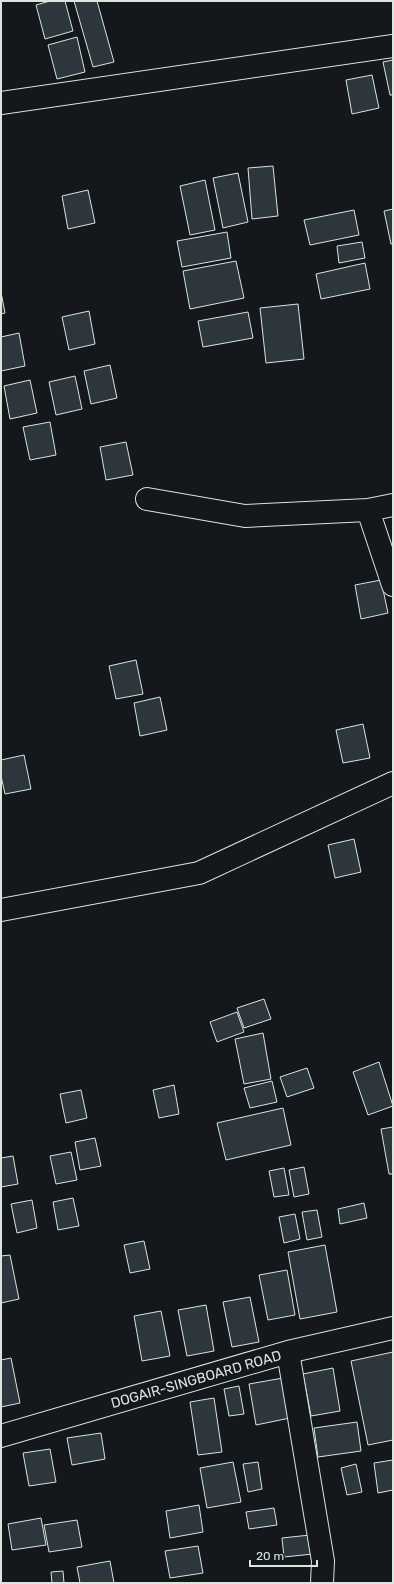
<svg xmlns="http://www.w3.org/2000/svg" width="394" height="1584" viewBox="0 0 394 1584" font-family="Rubik,sans-serif">
  <rect width="100%" height="100%" fill="#14181c"/>
  <path fill="#2c363c" stroke="#d8e6dc" d="M 50,1 L 65,1 L 73,31 L 45,39 L 36,5 Z
    M 74,1 L 97,1 L 114,62 L 93,67 Z
    M 77,37 L 85,72 L 57,79 L 48,45 Z
    M 393,60 L 393,95 L 390,95 L 383,62 Z
    M 372,75 L 379,108 L 352,114 L 346,80 Z
    M 273,166 L 278,216 L 252,219 L 248,168 Z
    M 238,173 L 248,222 L 223,228 L 213,178 Z
    M 205,180 L 215,230 L 190,235 L 180,186 Z
    M 88,190 L 95,223 L 68,229 L 62,196 Z
    M 393,209 L 393,244 L 391,244 L 384,211 Z
    M 354,210 L 359,235 L 310,245 L 304,220 Z
    M 227,232 L 231,258 L 182,267 L 177,241 Z
    M 362,242 L 365,258 L 339,263 L 337,246 Z
    M 236,261 L 244,298 L 190,309 L 183,271 Z
    M 365,263 L 370,289 L 321,299 L 316,274 Z
    M 1,292 L 5,313 L 1,314 Z
    M 298,304 L 304,359 L 266,363 L 260,308 Z
    M 89,311 L 95,344 L 69,350 L 62,317 Z
    M 248,312 L 253,338 L 203,347 L 198,321 Z
    M 19,333 L 25,366 L 1,371 L 1,337 Z
    M 110,365 L 117,398 L 91,404 L 84,371 Z
    M 75,376 L 82,409 L 56,415 L 49,382 Z
    M 30,380 L 37,413 L 10,419 L 4,386 Z
    M 50,422 L 56,455 L 30,460 L 23,427 Z
    M 126,442 L 133,475 L 106,480 L 100,447 Z
    M 381,580 L 388,613 L 361,619 L 355,585 Z
    M 136,660 L 143,694 L 116,699 L 109,666 Z
    M 160,697 L 167,730 L 140,736 L 134,703 Z
    M 363,724 L 370,758 L 343,763 L 336,730 Z
    M 24,755 L 31,789 L 5,794 L 1,776 L 1,760 Z
    M 354,839 L 361,872 L 335,878 L 328,845 Z
    M 264,999 L 271,1019 L 244,1028 L 237,1008 Z
    M 237,1012 L 244,1032 L 217,1042 L 210,1022 Z
    M 263,1033 L 271,1079 L 244,1084 L 235,1039 Z
    M 379,1062 L 393,1106 L 368,1115 L 353,1072 Z
    M 307,1068 L 314,1088 L 287,1097 L 280,1077 Z
    M 272,1081 L 277,1102 L 250,1108 L 244,1088 Z
    M 174,1085 L 179,1114 L 159,1118 L 153,1090 Z
    M 81,1090 L 87,1118 L 66,1123 L 60,1094 Z
    M 283,1108 L 291,1145 L 226,1160 L 217,1123 Z
    M 393,1127 L 393,1174 L 389,1174 L 381,1129 Z
    M 95,1138 L 101,1166 L 80,1170 L 75,1142 Z
    M 71,1152 L 77,1180 L 56,1184 L 50,1156 Z
    M 13,1156 L 18,1184 L 1,1187 L 1,1158 Z
    M 304,1167 L 309,1194 L 294,1197 L 289,1170 Z
    M 284,1168 L 289,1195 L 274,1197 L 269,1171 Z
    M 73,1198 L 79,1226 L 58,1230 L 53,1202 Z
    M 32,1200 L 37,1228 L 17,1233 L 11,1204 Z
    M 364,1203 L 367,1218 L 340,1224 L 338,1209 Z
    M 317,1210 L 322,1237 L 307,1240 L 302,1212 Z
    M 295,1214 L 300,1239 L 284,1243 L 279,1217 Z
    M 144,1241 L 150,1269 L 130,1273 L 124,1245 Z
    M 325,1245 L 337,1312 L 300,1319 L 288,1252 Z
    M 10,1255 L 19,1299 L 1,1303 L 1,1256 Z
    M 287,1270 L 295,1315 L 268,1320 L 259,1275 Z
    M 250,1297 L 259,1342 L 232,1347 L 223,1302 Z
    M 206,1305 L 214,1351 L 187,1356 L 178,1310 Z
    M 161,1311 L 170,1356 L 142,1361 L 134,1316 Z
    M 393,1352 L 393,1440 L 368,1445 L 351,1361 Z
    M 11,1358 L 20,1403 L 1,1407 L 1,1360 Z
    M 333,1368 L 340,1411 L 311,1416 L 303,1374 Z
    M 283,1378 L 290,1418 L 256,1425 L 249,1384 Z
    M 239,1386 L 244,1414 L 229,1416 L 224,1389 Z
    M 214,1398 L 222,1452 L 198,1455 L 190,1402 Z
    M 357,1422 L 361,1451 L 318,1457 L 314,1428 Z
    M 101,1433 L 105,1459 L 72,1465 L 67,1438 Z
    M 50,1449 L 56,1482 L 29,1486 L 23,1453 Z
    M 393,1460 L 393,1490 L 378,1493 L 374,1463 Z
    M 233,1462 L 241,1502 L 207,1508 L 200,1468 Z
    M 258,1462 L 262,1489 L 248,1492 L 243,1464 Z
    M 356,1464 L 362,1492 L 347,1495 L 341,1468 Z
    M 199,1505 L 203,1532 L 170,1538 L 166,1511 Z
    M 274,1508 L 277,1525 L 249,1529 L 246,1512 Z
    M 41,1518 L 46,1545 L 12,1550 L 8,1524 Z
    M 77,1520 L 82,1547 L 49,1552 L 44,1525 Z
    M 310,1535 L 313,1554 L 284,1557 L 282,1538 Z
    M 198,1546 L 203,1573 L 170,1578 L 165,1551 Z
    M 110,1561 L 114,1583 L 80,1583 L 77,1567 Z
    M 63,1571 L 64,1583 L 52,1583 L 51,1572 Z"/>
  <g fill="none" stroke-linecap="round" stroke-linejoin="round">
    <defs>
      <path id="minor" d="M 1,103 L 393,46
        M 147,499 L 245,516 L 368,510
        M 393,505 L 368,510 L 393,585
        M 1,910 L 199,873 L 393,783
        M 288,1352 L 323,1561 L 322,1583
        M 1,1436 L 288,1352 L 393,1328"/>
    </defs>
    <use href="#minor" stroke="#d8e6dc" stroke-width="24"/>
    <use href="#minor" stroke="#14181c" stroke-width="22"/>
  </g>
  <g text-anchor="middle" stroke-width="3" stroke-linejoin="round" paint-order="stroke">
    <g font-size="14" fill="#d8e6dc" stroke="#14181c">
      <text transform="translate(196 1379) rotate(-16)" y="5">DOGAIR-SINGBOARD ROAD</text>
    </g>
  </g>
  <rect width="394" height="1584" fill="none" stroke="#d8e6dc" stroke-width="4"/>
  <path d="M250 1560v6h67v-6" fill="none" stroke="#d8e6dc" stroke-width="2"/>
  <text x="256" y="1560" font-size="12" fill="#d8e6dc" stroke="#14181c" stroke-width="3" paint-order="stroke">20 m</text>
</svg>
